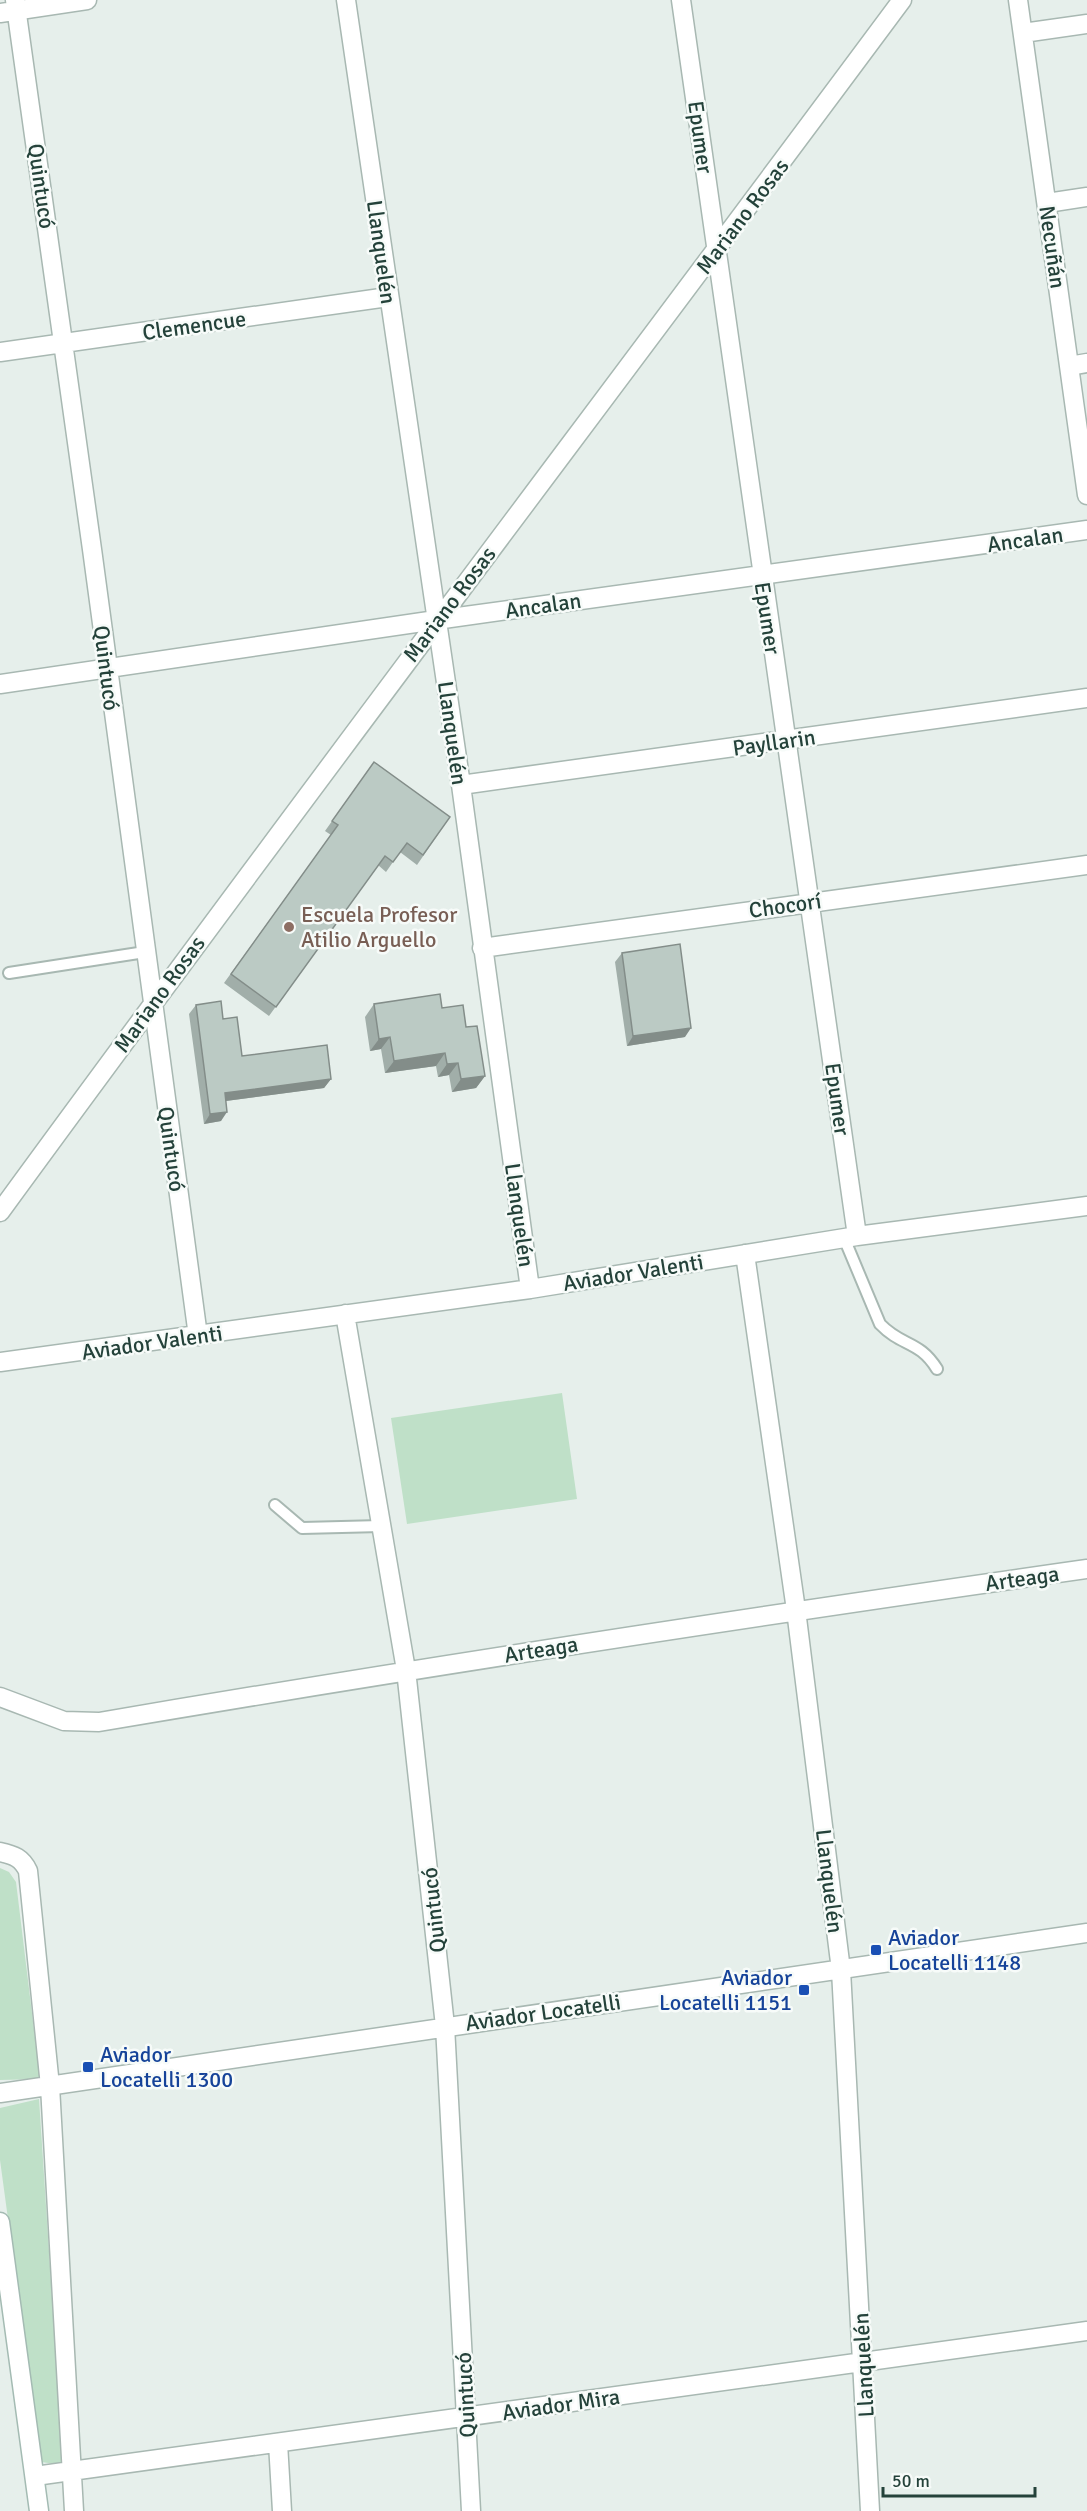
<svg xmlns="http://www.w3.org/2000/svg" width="1087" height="2511" viewBox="0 0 1087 2511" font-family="Signika,sans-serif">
  <rect width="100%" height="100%" fill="#e6efeb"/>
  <path fill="#bfe0c8" d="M 562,1393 L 577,1499 L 407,1524 L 391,1418 Z
    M 0,1868 L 9,1872 L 16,1882 L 40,2079 L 0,2080 Z
    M 39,2099 L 63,2465 L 41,2462 L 0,2160 L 0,2108 Z"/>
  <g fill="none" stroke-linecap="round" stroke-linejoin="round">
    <defs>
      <path id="lane" d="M 9,973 L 145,952
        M 844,1238 L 880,1324 C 902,1347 919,1340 937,1369
        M 275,1505 L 302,1528 L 381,1526"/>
      <path id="street" d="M 15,0 C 80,445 137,890 198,1336
        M 346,0 L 461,785 L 530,1289
        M 681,0 L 857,1236
        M 1018,0 L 1087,495
        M 0,13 L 87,0
        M 1023,33 L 1087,24
        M 1047,203 L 1087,197
        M 0,352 L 388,297
        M 1069,366 L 1087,363
        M 0,684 L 436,620 L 1087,530
        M 461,785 L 1087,698
        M 482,948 L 1087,865
        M 0,1212 C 297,805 602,404 902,0
        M 745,1254 L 796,1610 L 841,1970 L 870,2511
        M 345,1314 L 406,1670 L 445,2026 L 471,2511
        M 0,1362 L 530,1289 L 857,1236 L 1087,1206
        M 0,1697 L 64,1721 L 99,1722 C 428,1666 757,1616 1087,1569
        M 0,1852 C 14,1855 22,1858 28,1871 L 50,2086 L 74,2511
        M 0,2093 L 1087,1933
        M 278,2443 L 282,2511
        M 35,2476 L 1087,2331"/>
      <path id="secondary" d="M 0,2222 L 39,2511"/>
    </defs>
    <use href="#lane" stroke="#a8b8b2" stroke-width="14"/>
    <use href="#street" stroke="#a8b8b2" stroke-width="21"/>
    <use href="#secondary" stroke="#a4bbb3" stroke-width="21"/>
    <use href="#lane" stroke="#fff" stroke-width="10"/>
    <use href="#street" stroke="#fff" stroke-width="18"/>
    <use href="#secondary" stroke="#fff" stroke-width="18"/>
  </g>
  <path fill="#a1aea9" d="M 374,762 L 450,817 L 417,865 L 400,852 L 386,872 L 378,865 L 269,1016 L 224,983 L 331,835 L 325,831 Z
    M 622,953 L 685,1037 L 627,1046 L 615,962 Z
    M 374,1004 L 442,1008 L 466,1027 L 485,1076 L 476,1088 L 452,1092 L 449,1075 L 438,1077 L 436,1066 L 385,1073 L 381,1049 L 370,1051 L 365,1017 Z
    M 196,1005 L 242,1056 L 331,1079 L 324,1088 L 226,1101 L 221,1121 L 204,1124 L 189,1014 Z"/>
  <path fill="#838d89" d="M 691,1028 L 685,1037 L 627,1046 L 633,1036 Z
    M 390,1037 L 381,1049 L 370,1051 L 379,1039 Z
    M 445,1053 L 436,1066 L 385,1073 L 394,1061 Z
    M 458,1063 L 449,1075 L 438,1077 L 447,1064 Z
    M 485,1076 L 476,1088 L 452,1092 L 461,1079 Z
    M 331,1079 L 324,1088 L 218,1102 L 225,1093 Z
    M 227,1112 L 221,1121 L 204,1124 L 210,1114 Z"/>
  <path fill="#bbcac4" stroke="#838d89" stroke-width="1.5" d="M 374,762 L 450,817 L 423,855 L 407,843 L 393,862 L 385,856 L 276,1007 L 231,974 L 338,825 L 332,821 Z
    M 680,944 L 691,1028 L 633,1036 L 622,953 Z
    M 440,994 L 442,1008 L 463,1005 L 466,1027 L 477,1026 L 485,1076 L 461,1079 L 458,1063 L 447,1064 L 445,1053 L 394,1061 L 390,1037 L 379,1039 L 374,1004 Z
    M 221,1001 L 223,1019 L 237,1017 L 242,1056 L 327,1045 L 331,1079 L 225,1093 L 227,1112 L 210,1114 L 196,1005 Z"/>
  <circle fill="#8d6e63" stroke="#f7fbf9" stroke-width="2" cx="289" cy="927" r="6"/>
  <g fill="#1a4fb4" stroke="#f7fbf9" stroke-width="2">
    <rect x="870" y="1944" width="12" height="12" rx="3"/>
    <rect x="798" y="1984" width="12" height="12" rx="3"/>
    <rect x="82" y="2061" width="12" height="12" rx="3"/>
  </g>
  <g text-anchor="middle" stroke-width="5" stroke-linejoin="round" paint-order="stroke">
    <g font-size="22" fill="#24423a" stroke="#f7fbf9">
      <text transform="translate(701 137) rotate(82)" y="8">Epumer</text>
      <text transform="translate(42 186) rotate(82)" y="8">Quintucó</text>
      <text transform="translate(742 216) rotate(-53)" y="8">Mariano Rosas</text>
      <text transform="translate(1053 247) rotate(82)" y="8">Necuñán</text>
      <text transform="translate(382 252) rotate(82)" y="8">Llanquelén</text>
      <text transform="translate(194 325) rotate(-8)" y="8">Clemencue</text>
      <text transform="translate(1025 539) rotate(-8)" y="8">Ancalan</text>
      <text transform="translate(449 604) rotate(-53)" y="8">Mariano Rosas</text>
      <text transform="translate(543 605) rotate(-8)" y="8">Ancalan</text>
      <text transform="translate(768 618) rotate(81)" y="8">Epumer</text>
      <text transform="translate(107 668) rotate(83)" y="8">Quintucó</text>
      <text transform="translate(453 733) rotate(82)" y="8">Llanquelén</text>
      <text transform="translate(774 742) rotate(-8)" y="8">Payllarin</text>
      <text transform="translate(785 905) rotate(-8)" y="8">Chocorí</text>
      <text transform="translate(159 994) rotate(-54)" y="8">Mariano Rosas</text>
      <text transform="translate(838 1099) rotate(82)" y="8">Epumer</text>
      <text transform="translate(172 1149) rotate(82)" y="8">Quintucó</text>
      <text transform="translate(520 1215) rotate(82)" y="8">Llanquelén</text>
      <text transform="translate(633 1272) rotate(-9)" y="8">Aviador Valenti</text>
      <text transform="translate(152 1342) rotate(-8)" y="8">Aviador Valenti</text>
      <text transform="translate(1022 1578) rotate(-8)" y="8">Arteaga</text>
      <text transform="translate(541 1649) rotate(-9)" y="8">Arteaga</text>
      <text transform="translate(830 1881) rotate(83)" y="8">Llanquelén</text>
      <text transform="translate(433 1910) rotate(-96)" y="8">Quintucó</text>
      <text transform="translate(543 2012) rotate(-8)" y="8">Aviador Locatelli</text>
      <text transform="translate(863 2365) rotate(-93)" y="8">Llanquelén</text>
      <text transform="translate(465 2395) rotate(-93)" y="8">Quintucó</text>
      <text transform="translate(561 2404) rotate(-8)" y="8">Aviador Mira</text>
    </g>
    <g font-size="22" fill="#785e54" stroke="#f7fbf9" text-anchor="start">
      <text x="301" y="922">Escuela Profesor<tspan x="301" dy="25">Atilio Arguello</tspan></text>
    </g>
    <g font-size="22" fill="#164399" stroke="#f7fbf9" text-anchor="start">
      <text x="888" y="1945">Aviador<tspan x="888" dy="25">Locatelli 1148</tspan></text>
      <text x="792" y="1985" text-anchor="end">Aviador<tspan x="792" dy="25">Locatelli 1151</tspan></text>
      <text x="100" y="2062">Aviador<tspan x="100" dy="25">Locatelli 1300</tspan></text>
    </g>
  </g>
  <path d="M883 2487v9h152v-9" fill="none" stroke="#24423a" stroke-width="3"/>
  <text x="892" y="2487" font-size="18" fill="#24423a" stroke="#f7fbf9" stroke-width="4.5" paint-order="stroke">50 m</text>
</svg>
